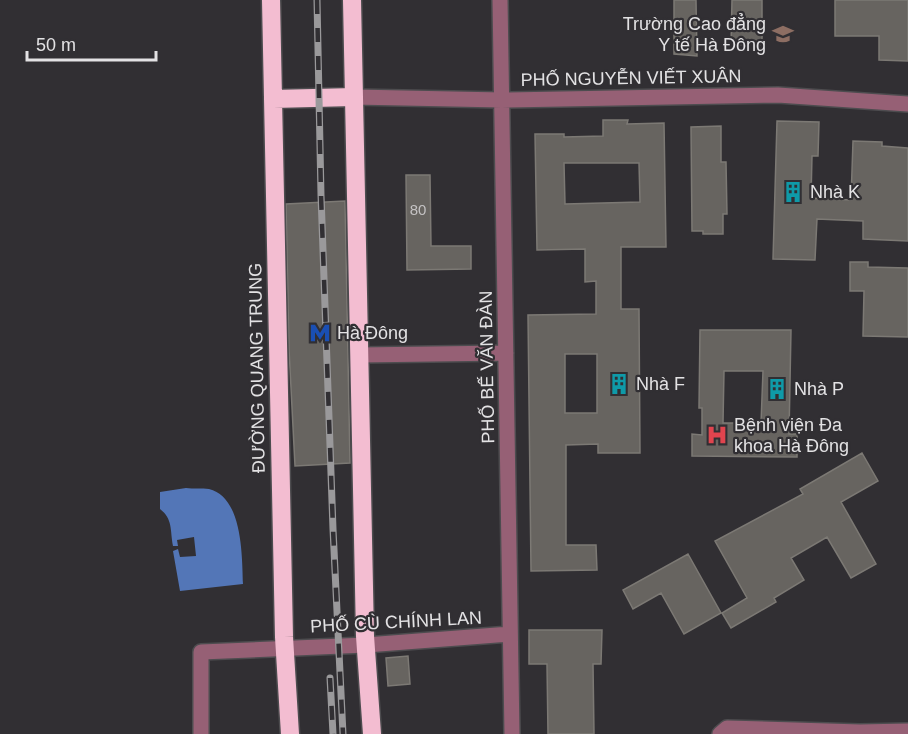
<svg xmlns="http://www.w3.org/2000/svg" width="908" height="734" viewBox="0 0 908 734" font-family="Arial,sans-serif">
  <rect width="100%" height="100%" fill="#312f33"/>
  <path fill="#5376b7" d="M 186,488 C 193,489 202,488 209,489 C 243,497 242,557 243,584 L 180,591 L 173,551 L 178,549 L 180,557 L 196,556 L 194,537 L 177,540 L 178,546 L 173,546 C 170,530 173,519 160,509 L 160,492 Z"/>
  <path fill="#676460" stroke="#7c7974" stroke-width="1.5" fill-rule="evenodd" d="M 674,0 L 696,0 L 697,56 L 674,54 Z
    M 732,0 L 762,0 L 762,45 L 731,45 Z
    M 835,0 L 908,0 L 908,61 L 879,60 L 879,36 L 835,36 Z
    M 603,120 L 628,120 L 627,124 L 664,123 L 666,247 L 621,247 L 621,309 L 639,309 L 640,453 L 598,453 L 598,444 L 566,445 L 566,545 L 596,545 L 597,570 L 531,571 L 528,315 L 596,314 L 596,281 L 585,282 L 585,249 L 537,250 L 535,134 L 564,134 L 564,137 L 603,136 ZM 564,163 L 639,163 L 640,202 L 565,204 ZM 565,354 L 597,354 L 597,413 L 565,413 Z
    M 777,121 L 819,122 L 818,156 L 812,156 L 811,198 L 851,200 L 853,141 L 882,142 L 882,146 L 908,148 L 908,241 L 863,239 L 863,221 L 817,219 L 815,260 L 773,259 Z
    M 721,126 L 721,162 L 726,162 L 727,214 L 723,214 L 723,234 L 703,234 L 703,231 L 692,231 L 691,127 Z
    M 406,175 L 430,175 L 431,246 L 471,246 L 471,269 L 407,270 Z
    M 345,201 L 350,463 L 295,466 L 289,349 L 286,204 Z
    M 850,262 L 868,262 L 868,267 L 908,268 L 908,337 L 863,336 L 864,291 L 850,291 Z
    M 700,330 L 791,330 L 789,434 L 797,434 L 797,457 L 692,456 L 692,434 L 702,435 L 702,408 L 699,408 ZM 724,371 L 763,371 L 761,423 L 723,423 Z
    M 862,453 L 878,481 L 841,502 L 876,564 L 851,578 L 827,537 L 791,558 L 804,580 L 774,598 L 776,602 L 731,628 L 722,613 L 747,598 L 715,541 L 803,494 L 800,489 Z
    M 688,554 L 721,613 L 684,634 L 661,593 L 633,609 L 623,590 Z
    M 529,630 L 602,630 L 601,664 L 593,664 L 594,734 L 548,734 L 547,664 L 529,664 Z
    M 408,656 L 410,684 L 388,686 L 386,658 Z"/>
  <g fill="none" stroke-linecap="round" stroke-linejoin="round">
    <defs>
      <path id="minor" d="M 500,0 L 512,734
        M 354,97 L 502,100 L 778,95 L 908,104
        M 359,355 L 506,353
        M 201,734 L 201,652 L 366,645 L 510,634
        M 720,734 L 727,728 L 860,732 L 908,731"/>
      <path id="highway" d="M 271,0 L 284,637 L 290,734
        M 352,0 L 365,636 L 372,734
        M 273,99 L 354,97"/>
    </defs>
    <use href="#minor" stroke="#4d4c4f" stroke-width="18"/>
    <use href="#highway" stroke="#4d4c4f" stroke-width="21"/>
    <use href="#minor" stroke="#966075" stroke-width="15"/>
    <use href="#highway" stroke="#f3bdd1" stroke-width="18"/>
    <defs>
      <path id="rail" d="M 317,0 L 321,195 L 333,529 L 343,734
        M 330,678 L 333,734"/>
    </defs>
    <use href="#rail" stroke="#9a999b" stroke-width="7"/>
    <use href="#rail" stroke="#312f33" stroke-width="4.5" stroke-dasharray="14" stroke-linecap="butt"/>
  </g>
  <defs>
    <symbol id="university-bare" viewBox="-9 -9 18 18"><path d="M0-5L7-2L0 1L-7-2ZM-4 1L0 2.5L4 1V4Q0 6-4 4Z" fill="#8d6e63" stroke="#312f33" stroke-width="2.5" paint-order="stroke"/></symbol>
    <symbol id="building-bare" viewBox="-9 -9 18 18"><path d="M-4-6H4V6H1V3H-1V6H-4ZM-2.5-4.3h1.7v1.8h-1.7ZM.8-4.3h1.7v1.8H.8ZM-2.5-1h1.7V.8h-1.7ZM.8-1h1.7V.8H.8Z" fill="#0f9aa8" stroke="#312f33" stroke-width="2.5" paint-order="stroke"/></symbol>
    <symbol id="metro-bare" viewBox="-9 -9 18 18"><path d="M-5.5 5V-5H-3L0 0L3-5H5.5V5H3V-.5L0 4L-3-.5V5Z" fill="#1a4fb4" stroke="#312f33" stroke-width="2.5" paint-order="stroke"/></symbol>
    <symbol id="hospital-bare" viewBox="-9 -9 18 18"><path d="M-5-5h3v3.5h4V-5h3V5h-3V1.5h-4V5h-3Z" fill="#e0444e" stroke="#312f33" stroke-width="2.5" paint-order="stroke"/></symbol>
  </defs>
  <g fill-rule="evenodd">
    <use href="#university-bare" x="768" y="19" width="30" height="30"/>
    <use href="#building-bare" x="778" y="177" width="30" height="30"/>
    <use href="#metro-bare" x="305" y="318" width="30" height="30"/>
    <use href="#building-bare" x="604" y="369" width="30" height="30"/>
    <use href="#building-bare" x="762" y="374" width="30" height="30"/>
    <use href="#hospital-bare" x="702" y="420" width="30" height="30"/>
  </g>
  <g text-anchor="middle" stroke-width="4.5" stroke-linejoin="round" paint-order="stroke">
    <g font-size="15" fill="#c4c2c3">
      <text x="418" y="215">80</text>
    </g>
    <g font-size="18" fill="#e3e2e4" stroke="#312f33" text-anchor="start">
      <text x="766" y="30" text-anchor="end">Trường Cao đẳng<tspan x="766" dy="21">Y tế Hà Đông</tspan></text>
      <text x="810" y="198">Nhà K</text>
      <text x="337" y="339">Hà Đông</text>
      <text x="636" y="390">Nhà F</text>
      <text x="794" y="395">Nhà P</text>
      <text x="734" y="431">Bệnh viện Đa<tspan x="734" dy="21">khoa Hà Đông</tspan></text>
    </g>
    <g font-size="18" fill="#e3e2e4" stroke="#312f33">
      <text transform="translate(631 78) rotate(-1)" y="6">PHỐ NGUYỄN VIẾT XUÂN</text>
      <text transform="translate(487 367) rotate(-91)" y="6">PHỐ BẾ VĂN ĐÀN</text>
      <text transform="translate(257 368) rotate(-91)" y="6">ĐƯỜNG QUANG TRUNG</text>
      <text transform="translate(396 622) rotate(-3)" y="6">PHỐ CÙ CHÍNH LAN</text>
    </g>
  </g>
  <path d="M27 51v9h129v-9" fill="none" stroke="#e3e2e4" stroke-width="3"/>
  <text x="36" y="51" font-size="18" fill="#e3e2e4" stroke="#312f33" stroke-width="4.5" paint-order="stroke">50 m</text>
</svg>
